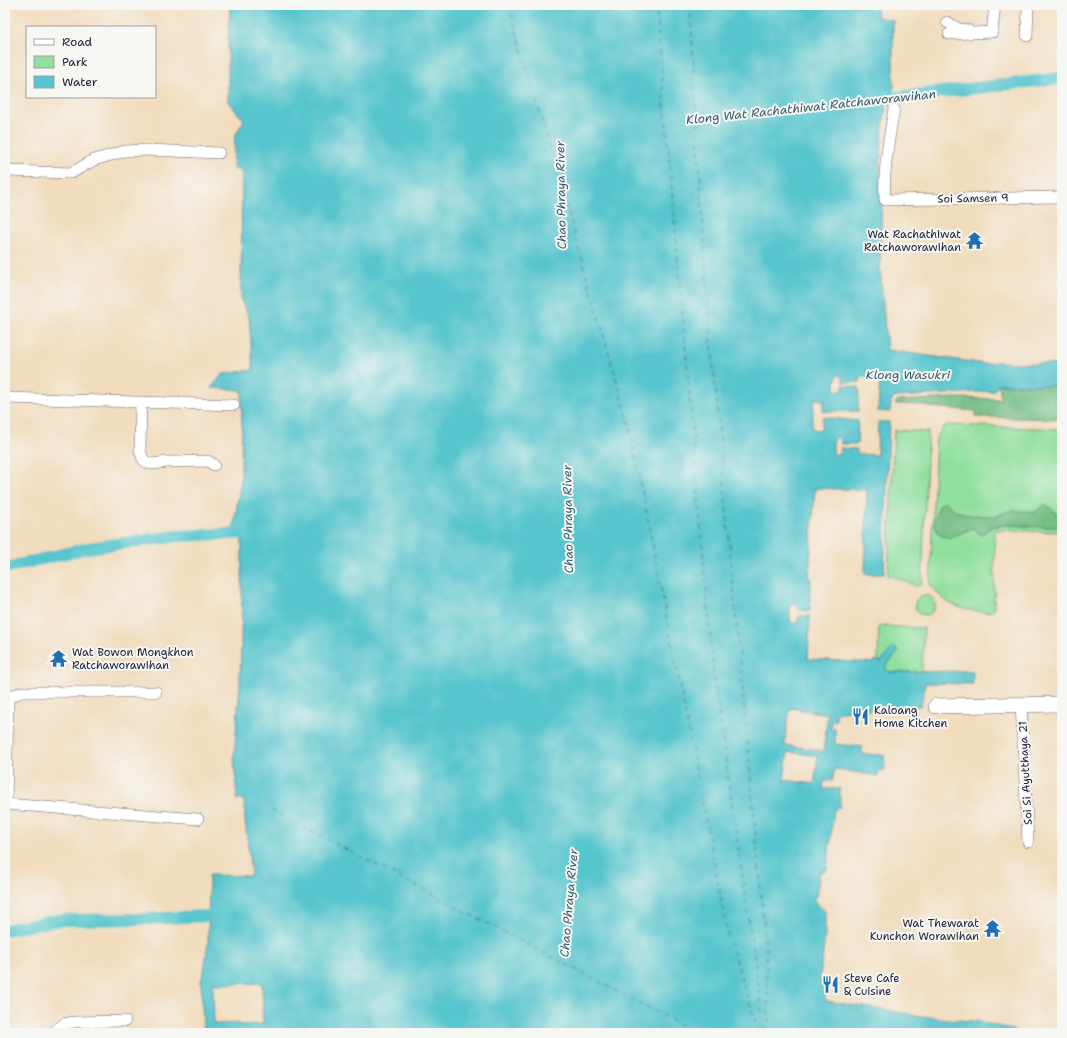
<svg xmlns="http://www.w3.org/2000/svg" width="1067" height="1038" viewBox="0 0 1067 1038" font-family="'Shantell Sans',sans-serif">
  <rect width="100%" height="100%" fill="#f6f6f2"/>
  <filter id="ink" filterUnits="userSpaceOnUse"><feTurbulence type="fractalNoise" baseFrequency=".025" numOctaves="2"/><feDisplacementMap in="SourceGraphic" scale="8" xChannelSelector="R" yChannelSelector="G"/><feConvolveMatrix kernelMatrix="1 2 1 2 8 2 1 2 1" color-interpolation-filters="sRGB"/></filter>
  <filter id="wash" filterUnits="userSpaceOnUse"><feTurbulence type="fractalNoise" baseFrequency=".012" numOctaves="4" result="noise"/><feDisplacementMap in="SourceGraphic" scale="16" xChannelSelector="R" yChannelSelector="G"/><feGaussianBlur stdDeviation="0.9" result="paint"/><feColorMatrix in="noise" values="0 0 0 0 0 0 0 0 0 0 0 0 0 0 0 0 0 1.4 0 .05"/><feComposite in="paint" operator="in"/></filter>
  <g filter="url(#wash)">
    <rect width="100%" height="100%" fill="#f1dcbd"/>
    <path fill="#90df9e" stroke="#59806c" d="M 948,425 L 1062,429 L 1062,532 L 995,530 L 994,610 C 987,613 982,612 975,611 C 955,608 942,601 930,584 L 936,437 L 944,427 Z
      M 894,430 L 928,432 L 922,582 L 920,585 L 917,586 L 888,575 Z
      M915 605a10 10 0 1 1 20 0a10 10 0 1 1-20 0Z
      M 879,626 L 924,628 L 922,672 L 889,672 L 878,660 Z"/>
    <path fill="#74be85" stroke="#4b7060" d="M 999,384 L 1062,386 L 1062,419 L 976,417 L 976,411 L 929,407 L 929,405 L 895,404 L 896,402 L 898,401 L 956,398 L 1001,399 Z
      M 944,501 L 956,511 L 970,515 L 995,516 L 1013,510 L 1035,512 L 1045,504 L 1062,517 L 1062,527 L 1040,527 L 1007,525 L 991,527 L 981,535 L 973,528 L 949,538 L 938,534 L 934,521 L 939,506 Z"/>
    <path fill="#57c5cd" stroke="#3c7484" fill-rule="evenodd" d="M 230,5 L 876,5 L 877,17 L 893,20 L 893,73 L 894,87 L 887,102 L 883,126 L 880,167 L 882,186 L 880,268 L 887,350 L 986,364 L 996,362 L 1062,365 L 1062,386 L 999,384 L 993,391 L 897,397 L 893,398 L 891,402 L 890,412 L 878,411 L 880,378 L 860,377 L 860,382 L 843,382 L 843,378 L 839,375 L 836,378 L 835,388 L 838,392 L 843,389 L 843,385 L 859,387 L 858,411 L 823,411 L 824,400 L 814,399 L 812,429 L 821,430 L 823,417 L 858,421 L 857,444 L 841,444 L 841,441 L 837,437 L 833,441 L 833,452 L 836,455 L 841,452 L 840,448 L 857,449 L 857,454 L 877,455 L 878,422 L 889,422 L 884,574 L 865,574 L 867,490 L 815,488 L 809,578 L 811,579 L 810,611 L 799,610 L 798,606 L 795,602 L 790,606 L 790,620 L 794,624 L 798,621 L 799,616 L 810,616 L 808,659 L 874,663 L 875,660 L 881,662 L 893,647 L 899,651 L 885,667 L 889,672 L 973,671 L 973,684 L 925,683 L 921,706 L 840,712 L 836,714 L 836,720 L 831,721 L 831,728 L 835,728 L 835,744 L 862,747 L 862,754 L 884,755 L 885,770 L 879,770 L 877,776 L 835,769 L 832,781 L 824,781 L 823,789 L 840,789 L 840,808 L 834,809 L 827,870 L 820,872 L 815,902 L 825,911 L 825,935 L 820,978 L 826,1001 L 928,1017 L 982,1022 L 1025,1033 L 206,1033 L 203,1026 L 201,981 L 204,972 L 208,942 L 209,875 L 250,876 L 251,874 L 245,820 L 244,800 L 237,800 L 234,756 L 240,685 L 242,600 L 242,539 L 233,531 L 241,480 L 242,390 L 211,388 L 223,374 L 253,370 L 249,317 L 241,300 L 242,171 L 233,168 L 235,136 L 244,120 L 228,102 L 228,45 ZM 790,708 L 828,714 L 823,751 L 784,745 ZM 788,752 L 818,756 L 814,784 L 784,780 ZM 262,983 L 263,1024 L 240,1025 L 239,1023 L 214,1024 L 213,984 Z"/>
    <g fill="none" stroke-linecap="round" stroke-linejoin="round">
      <path stroke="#57c5cd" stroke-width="12" d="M 873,100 L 1062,78
        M 5,568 L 88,548 L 177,536 L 250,533
        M 5,930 L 59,920 L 145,919 L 225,915"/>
      <path stroke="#355b6e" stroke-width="1" stroke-dasharray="5 4" stroke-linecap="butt" d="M 509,5 L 629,423 L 728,935 L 759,1033
        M 656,5 L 714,679 L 765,1033
        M 690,5 L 708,306 L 766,949 L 769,1033
        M 271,810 L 697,1033"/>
    </g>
  </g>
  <g filter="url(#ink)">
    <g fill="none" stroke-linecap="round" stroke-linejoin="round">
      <defs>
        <path id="street" d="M 947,22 L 959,29 L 968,30
          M 949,34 L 992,32 L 995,5
          M 1027,36 L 1028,5
          M 894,109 C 889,139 883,169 885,200 L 1062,197
          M 5,171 L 71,173 L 94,160 L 125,151 L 147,150 L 219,153
          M 5,398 L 234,405
          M 141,402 L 140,450 L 143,459 L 147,463 L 153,464 L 167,462 L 208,461 L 214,465
          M 1021,704 L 1028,842
          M 5,804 L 198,819
          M 6,805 L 8,699 L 11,696 L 22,692 L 156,692
          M 52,1033 L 64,1024 L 74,1022 L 125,1021"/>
        <path id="secondary" d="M 936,706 L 1062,704"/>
      </defs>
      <use href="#street" stroke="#6a6368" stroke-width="12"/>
      <use href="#secondary" stroke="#6a6368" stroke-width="16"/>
      <use href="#street" stroke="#fff" stroke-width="11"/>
      <use href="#secondary" stroke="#fff" stroke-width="15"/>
    </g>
  </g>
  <defs>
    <symbol id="temple-bare" viewBox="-9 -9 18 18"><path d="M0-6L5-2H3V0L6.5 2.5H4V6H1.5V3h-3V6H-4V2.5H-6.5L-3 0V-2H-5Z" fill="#1f6fb2" stroke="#f6f6f2" stroke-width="2.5" paint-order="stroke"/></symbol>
    <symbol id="restaurant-bare" viewBox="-9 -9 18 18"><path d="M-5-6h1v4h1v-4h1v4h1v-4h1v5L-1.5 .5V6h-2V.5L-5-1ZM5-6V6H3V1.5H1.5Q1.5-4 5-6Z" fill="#1f6fb2" stroke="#f6f6f2" stroke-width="2.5" paint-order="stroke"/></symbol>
  </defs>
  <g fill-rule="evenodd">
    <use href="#temple-bare" x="962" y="228" width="25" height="25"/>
    <use href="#temple-bare" x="46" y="646" width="25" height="25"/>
    <use href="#restaurant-bare" x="848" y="704" width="25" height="25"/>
    <use href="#temple-bare" x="980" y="916" width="25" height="25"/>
    <use href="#restaurant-bare" x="818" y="972" width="25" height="25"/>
  </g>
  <g text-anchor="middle" stroke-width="4" stroke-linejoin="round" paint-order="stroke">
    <g font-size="11" fill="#22223b" stroke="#f6f6f2">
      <text transform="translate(973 198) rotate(-1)" y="4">Soi Samsen 9</text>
      <text transform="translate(1025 773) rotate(-93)" y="4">Soi Si Ayutthaya 21</text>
    </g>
    <g font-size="11" fill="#22223b" stroke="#f6f6f2" text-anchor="start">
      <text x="961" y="238" text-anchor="end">Wat Rachathiwat<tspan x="961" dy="13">Ratchaworawihan</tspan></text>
      <text x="72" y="656">Wat Bowon Mongkhon<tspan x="72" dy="13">Ratchaworawihan</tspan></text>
      <text x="874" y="714">Kaloang<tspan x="874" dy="13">Home Kitchen</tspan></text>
      <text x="979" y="927" text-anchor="end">Wat Thewarat<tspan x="979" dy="13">Kunchon Worawihan</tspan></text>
      <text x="844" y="982">Steve Cafe<tspan x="844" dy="13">&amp; Cuisine</tspan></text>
    </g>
    <g font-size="12" font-style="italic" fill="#355b6e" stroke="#f6f6f2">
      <text transform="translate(811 107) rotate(-6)" y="4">Klong Wat Rachathiwat Ratchaworawihan</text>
      <text transform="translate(561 195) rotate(-91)" y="4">Chao Phraya River</text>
      <text x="908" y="379">Klong Wasukri</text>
      <text transform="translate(568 519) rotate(-91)" y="4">Chao Phraya River</text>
      <text transform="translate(569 903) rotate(-85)" y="4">Chao Phraya River</text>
    </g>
  </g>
  <rect width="1067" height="1038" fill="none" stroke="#f6f6f2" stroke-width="20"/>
  <rect x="26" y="26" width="130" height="72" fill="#f6f6f2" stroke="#a1a1a9"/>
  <rect x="34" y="39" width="20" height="6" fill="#ffffff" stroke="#a1a1a9"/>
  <text x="62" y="46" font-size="12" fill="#22223b">Road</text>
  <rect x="34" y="56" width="20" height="12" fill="#90df9e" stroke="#a1a1a9"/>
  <text x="62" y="66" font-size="12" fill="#22223b">Park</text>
  <rect x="34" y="76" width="20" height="12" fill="#57c5cd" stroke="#a1a1a9"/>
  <text x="62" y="86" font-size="12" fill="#22223b">Water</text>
</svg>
